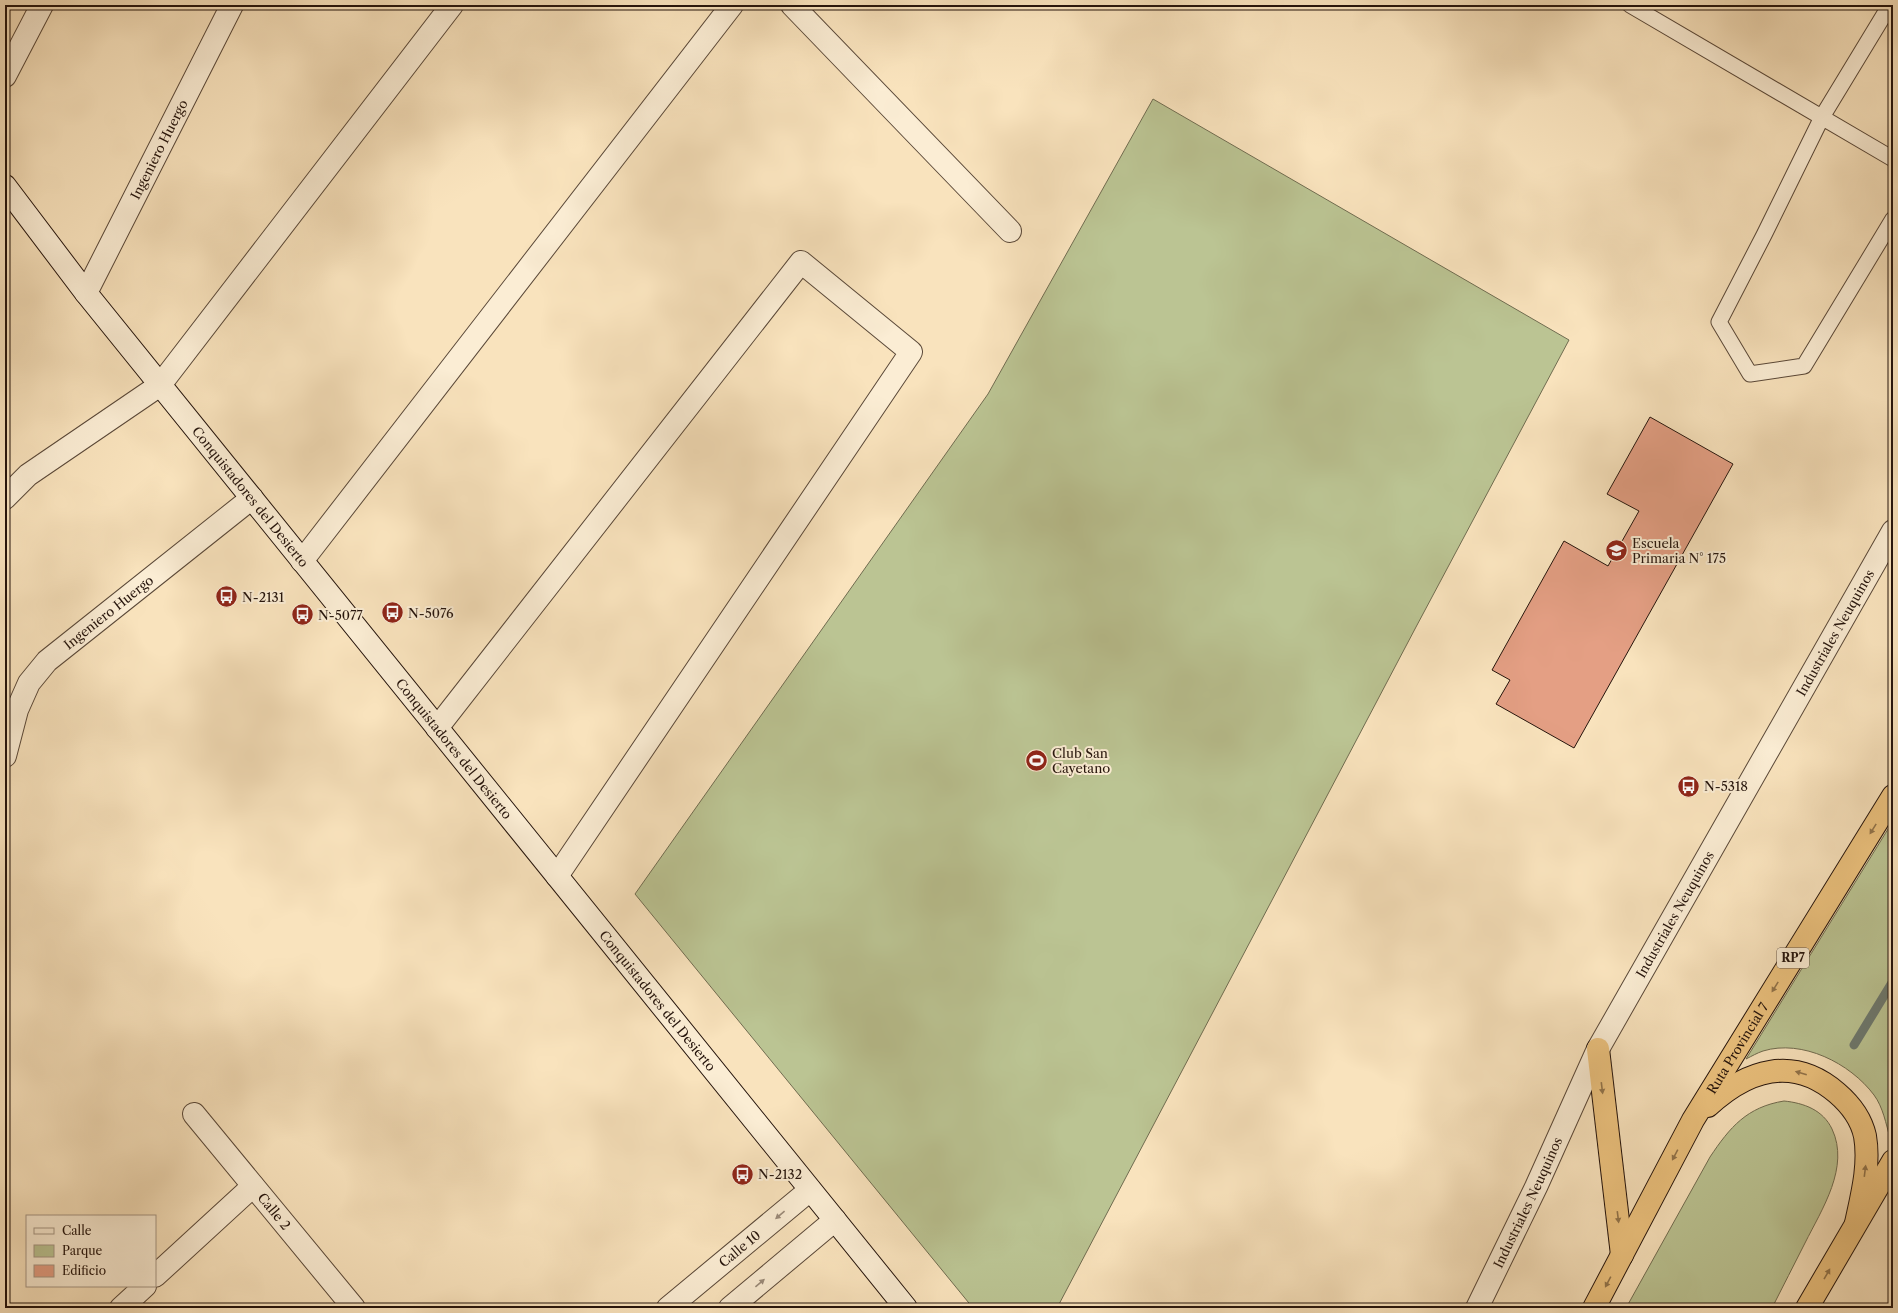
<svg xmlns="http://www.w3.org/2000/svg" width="1898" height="1313" viewBox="0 0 1898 1313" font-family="'Libre Caslon Text',serif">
  <rect width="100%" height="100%" fill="#f9e3bd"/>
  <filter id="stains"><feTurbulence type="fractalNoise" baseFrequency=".005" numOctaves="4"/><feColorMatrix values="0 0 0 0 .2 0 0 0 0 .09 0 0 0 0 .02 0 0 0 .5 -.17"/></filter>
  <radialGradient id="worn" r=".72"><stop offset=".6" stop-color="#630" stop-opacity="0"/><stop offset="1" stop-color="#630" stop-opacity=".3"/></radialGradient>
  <path fill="#bbc493" stroke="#706c50" d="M 1153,99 L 1569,340 L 1416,627 L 1057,1308 L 973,1308 L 635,894 L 988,394 Z
    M 1893,821 L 1893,1133 L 1890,1138 C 1886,1124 1883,1107 1874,1095 C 1850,1063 1802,1039 1763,1051 C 1757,1053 1752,1056 1746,1059 Z
    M 1784,1101 C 1804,1103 1823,1110 1832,1129 C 1850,1167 1822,1209 1805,1243 C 1794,1265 1783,1286 1772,1308 L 1626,1308 L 1710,1157 C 1730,1127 1747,1107 1784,1101 Z"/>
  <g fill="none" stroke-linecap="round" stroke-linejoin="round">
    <path stroke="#6e7a70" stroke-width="9" d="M 1854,1045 L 1893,981"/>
  </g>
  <path fill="#e49f84" stroke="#25140c" d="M 1650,417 L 1733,464 L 1574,748 L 1496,704 L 1510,680 L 1492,670 L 1564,541 L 1608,566 L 1639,511 L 1607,494 Z"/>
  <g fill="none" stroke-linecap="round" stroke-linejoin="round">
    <defs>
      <path id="service" d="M 1630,5 L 1893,159
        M 1890,5 L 1822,117 L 1764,235 L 1719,322 L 1750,374 L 1804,366 L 1893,219"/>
      <g id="minor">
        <path d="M 792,5 L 1010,231"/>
        <path d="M 5,76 L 42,5"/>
        <path d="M 5,498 L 28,475 L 160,385 L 452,5"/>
        <path d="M 302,561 L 732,5"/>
        <path d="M 437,728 L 801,262 L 911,352 L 557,876"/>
        <path id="s1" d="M 5,756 L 17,710 L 29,683 L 47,661 L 252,498"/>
        <path id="s2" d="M 194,1114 L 354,1308"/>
        <path d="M 155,1276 L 253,1186"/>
        <path d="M 121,1308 L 145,1286"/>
        <path id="s3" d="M 668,1308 L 810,1190"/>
        <path d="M 730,1308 L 835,1220"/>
      </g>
      <g id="tertiary">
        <path id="s4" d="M 86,293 L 232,5"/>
        <path id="s5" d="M 1477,1308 L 1536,1187 L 1598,1049 L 1893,531"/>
      </g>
      <g id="secondary">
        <path id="s6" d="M 5,186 L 86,293 L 906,1308"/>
      </g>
      <g id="trunk">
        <path d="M 1598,1049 L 1622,1255"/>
        <path d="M 1708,1106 C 1747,1070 1793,1055 1837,1093 C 1851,1105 1861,1118 1865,1136 C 1870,1165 1862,1195 1856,1223"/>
        <path id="s7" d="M 1594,1308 L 1693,1120 L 1893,796"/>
        <path d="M 1807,1308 L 1893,1161"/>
      </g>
    </defs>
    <use href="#service" stroke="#5a4838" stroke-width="17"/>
    <use href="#minor" stroke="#5a4838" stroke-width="24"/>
    <use href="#tertiary" stroke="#5a4838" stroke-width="24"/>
    <use href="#secondary" stroke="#25140c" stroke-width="24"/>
    <use href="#trunk" stroke="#25140c" stroke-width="24"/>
    <use href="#service" stroke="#fbedd4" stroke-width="15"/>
    <use href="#minor" stroke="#fbedd4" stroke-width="22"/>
    <use href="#tertiary" stroke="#fbedd4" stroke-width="22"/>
    <use href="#secondary" stroke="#fbedd4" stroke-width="22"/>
    <use href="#trunk" stroke="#ecc27e" stroke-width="22"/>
  </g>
  <defs><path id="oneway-solid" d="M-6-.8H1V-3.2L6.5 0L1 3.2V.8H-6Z"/></defs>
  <g fill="#92744b">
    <use href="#oneway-solid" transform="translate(1873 829) rotate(122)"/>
    <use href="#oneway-solid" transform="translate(1775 987) rotate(122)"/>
    <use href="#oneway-solid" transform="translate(1801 1073) rotate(-164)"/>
    <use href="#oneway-solid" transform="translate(1602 1088) rotate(83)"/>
    <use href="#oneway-solid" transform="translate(1675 1155) rotate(118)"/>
    <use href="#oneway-solid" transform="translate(1865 1171) rotate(-83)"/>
    <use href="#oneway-solid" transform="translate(1618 1217) rotate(83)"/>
    <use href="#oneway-solid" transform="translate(1827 1274) rotate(-60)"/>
    <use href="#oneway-solid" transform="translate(1608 1282) rotate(118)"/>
  </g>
  <g fill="#9b8b7a">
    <use href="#oneway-solid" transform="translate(780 1215) rotate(140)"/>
    <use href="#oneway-solid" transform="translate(760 1283) rotate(-40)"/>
  </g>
  <defs>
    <symbol id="school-disc" viewBox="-11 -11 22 22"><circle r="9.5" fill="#8f2418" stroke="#fbedd4"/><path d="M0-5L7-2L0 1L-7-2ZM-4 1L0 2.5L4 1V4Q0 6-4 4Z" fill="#fff"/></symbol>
    <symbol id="bus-disc" viewBox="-11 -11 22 22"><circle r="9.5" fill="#8f2418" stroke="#fbedd4"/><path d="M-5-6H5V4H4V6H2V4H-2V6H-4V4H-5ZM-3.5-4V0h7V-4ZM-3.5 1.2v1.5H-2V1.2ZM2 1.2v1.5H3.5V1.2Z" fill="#fff"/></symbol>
    <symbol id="stadium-disc" viewBox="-11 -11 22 22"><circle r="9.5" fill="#8f2418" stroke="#fbedd4"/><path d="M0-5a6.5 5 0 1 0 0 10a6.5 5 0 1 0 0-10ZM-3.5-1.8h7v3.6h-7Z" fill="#fff"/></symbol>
  </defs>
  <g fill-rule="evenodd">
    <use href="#school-disc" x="1604" y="538" width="25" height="25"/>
    <use href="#bus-disc" x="214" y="584" width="25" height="25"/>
    <use href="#bus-disc" x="380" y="600" width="25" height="25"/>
    <use href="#bus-disc" x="290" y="602" width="25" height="25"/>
    <use href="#stadium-disc" x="1024" y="748" width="25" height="25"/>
    <use href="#bus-disc" x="1676" y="774" width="25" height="25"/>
    <use href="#bus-disc" x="730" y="1162" width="25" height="25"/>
  </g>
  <g text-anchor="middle" stroke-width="4" stroke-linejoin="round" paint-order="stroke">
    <rect fill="#fbedd4" stroke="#655548" stroke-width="1" x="1777" y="948" width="32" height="20" rx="3"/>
    <g font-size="12" font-weight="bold" fill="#25140c">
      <text x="1793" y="962">RP7</text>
    </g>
    <g font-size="13" fill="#25140c" stroke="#fbedd4">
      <text dy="5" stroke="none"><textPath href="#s4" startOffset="161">Ingeniero Huergo</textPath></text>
      <text dy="5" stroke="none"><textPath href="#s6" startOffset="396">Conquistadores del Desierto</textPath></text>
      <text dy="5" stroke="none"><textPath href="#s1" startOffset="184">Ingeniero Huergo</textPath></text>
      <text dy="5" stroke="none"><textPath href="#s5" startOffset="765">Industriales Neuquinos</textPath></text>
      <text dy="5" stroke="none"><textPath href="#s6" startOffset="720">Conquistadores del Desierto</textPath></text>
      <text dy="5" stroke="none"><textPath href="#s5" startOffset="441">Industriales Neuquinos</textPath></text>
      <text dy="5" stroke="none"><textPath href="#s6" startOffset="1044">Conquistadores del Desierto</textPath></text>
      <text dy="5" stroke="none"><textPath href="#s7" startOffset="297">Ruta Provincial 7</textPath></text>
      <text dy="5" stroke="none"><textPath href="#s5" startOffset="117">Industriales Neuquinos</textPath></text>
      <text dy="5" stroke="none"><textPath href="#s2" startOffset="126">Calle 2</textPath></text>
      <text dy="5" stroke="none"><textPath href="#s3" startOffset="93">Calle 10</textPath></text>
    </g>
    <g font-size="13" fill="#25140c" stroke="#fbedd4" text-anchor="start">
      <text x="1632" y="548">Escuela<tspan x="1632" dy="15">Primaria N° 175</tspan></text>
      <text x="242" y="602">N-2131</text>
      <text x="408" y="618">N-5076</text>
      <text x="318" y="620">N-5077</text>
      <text x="1052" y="758">Club San<tspan x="1052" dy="15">Cayetano</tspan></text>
      <text x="1704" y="791">N-5318</text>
      <text x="758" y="1179">N-2132</text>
    </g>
  </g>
  <rect width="1898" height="1313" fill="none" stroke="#f9e3bd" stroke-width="20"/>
  <rect x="6" y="6" width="1886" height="1301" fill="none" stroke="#25140c" stroke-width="2"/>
  <rect x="10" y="10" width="1878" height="1293" fill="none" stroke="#25140c"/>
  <rect x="26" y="1215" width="130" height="72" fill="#fbedd4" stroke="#a59684"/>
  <rect x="34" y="1228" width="20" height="6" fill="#fbedd4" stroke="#a59684"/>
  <text x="62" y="1235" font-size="12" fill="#25140c">Calle</text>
  <rect x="34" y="1245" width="20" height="12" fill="#bbc493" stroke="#a59684"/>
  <text x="62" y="1255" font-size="12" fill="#25140c">Parque</text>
  <rect x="34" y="1265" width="20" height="12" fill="#e49f84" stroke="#a59684"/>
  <text x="62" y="1275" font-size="12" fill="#25140c">Edificio</text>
  <rect width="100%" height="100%" filter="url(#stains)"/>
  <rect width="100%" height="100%" fill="url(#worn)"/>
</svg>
